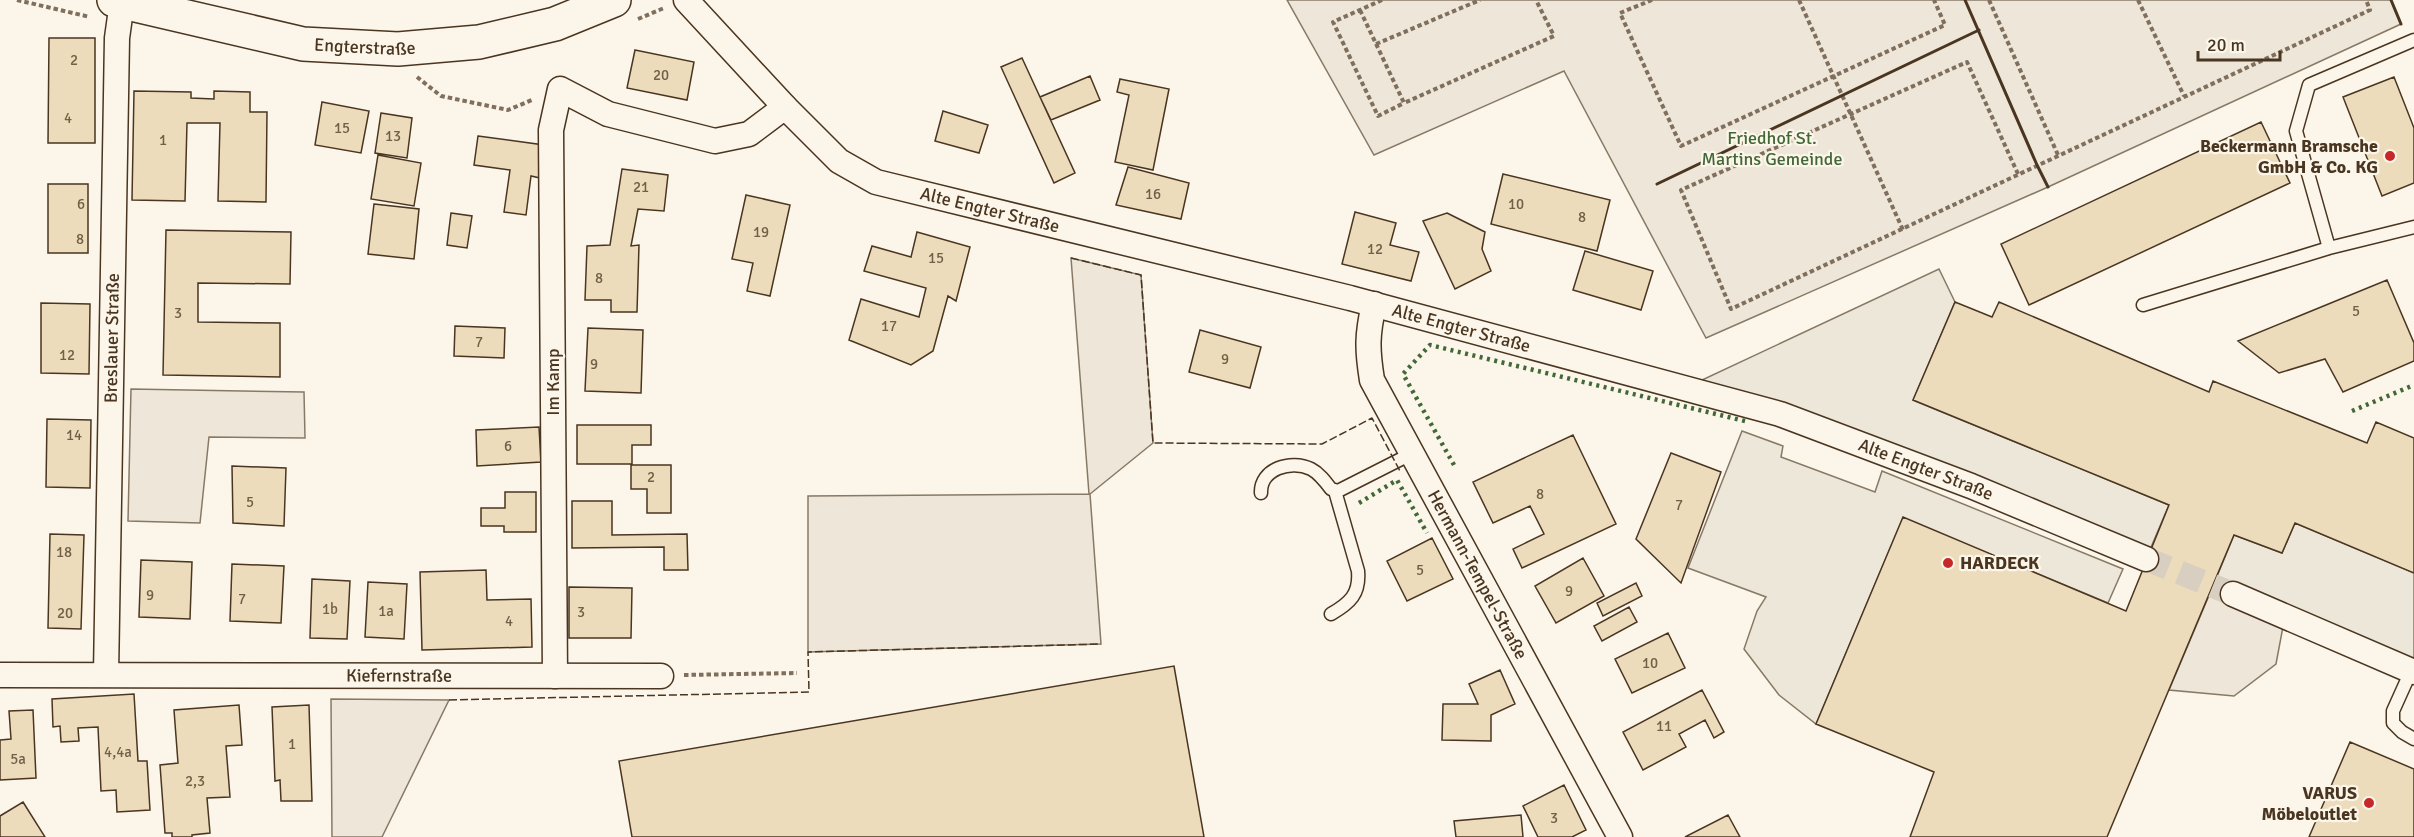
<svg xmlns="http://www.w3.org/2000/svg" width="2414" height="837" viewBox="0 0 2414 837" font-family="Signika,sans-serif">
  <rect width="100%" height="100%" fill="#fbf6e9"/>
  <path fill="#ede6d9" stroke="#887966" stroke-width="1.5" d="M 1287,0 L 2391,0 L 2401,24 L 2048,187 L 1706,338 L 1564,71 L 1374,155 Z
    M 1071,258 L 1141,275 L 1153,443 L 1090,494 L 1101,644 L 808,652 L 808,496 L 1089,494 Z
    M 131,389 L 304,392 L 305,438 L 209,437 L 200,523 L 128,521 Z
    M 2213,586 L 2285,616 L 2276,664 L 2234,696 L 2169,690 Z
    M 331,699 L 449,700 L 382,837 L 332,837 Z"/>
  <path fill="#ede7d9" stroke="#887966" stroke-width="1.5" d="M 1939,269 L 1955,302 L 1913,400 L 2169,505 L 2146,559 L 1685,388 Z
    M 1742,431 L 1783,446 L 1781,457 L 1875,492 L 1882,471 L 2123,569 L 2108,603 L 1903,518 L 1816,724 L 1779,695 L 1744,649 L 1757,611 L 1766,597 L 1688,568 Z
    M 2295,523 L 2414,573 L 2414,672 L 2213,586 L 2234,535 L 2282,553 Z"/>
  <path fill="#ecdcbc" stroke="#4a3520" stroke-width="1.5" d="M 49,38 L 95,38 L 95,143 L 48,143 Z
    M 635,50 L 694,62 L 687,100 L 627,88 Z
    M 1022,58 L 1075,173 L 1054,183 L 1001,67 Z
    M 1090,76 L 1100,100 L 1051,120 L 1040,97 Z
    M 2394,77 L 2414,128 L 2414,183 L 2382,196 L 2343,97 Z
    M 1120,79 L 1169,89 L 1153,170 L 1115,162 L 1129,95 L 1117,92 Z
    M 134,91 L 191,92 L 191,98 L 214,99 L 214,91 L 250,92 L 250,112 L 267,112 L 266,202 L 218,201 L 220,123 L 187,123 L 185,201 L 132,200 Z
    M 322,102 L 369,111 L 361,153 L 315,145 Z
    M 943,111 L 988,125 L 979,153 L 935,141 Z
    M 381,113 L 412,118 L 407,158 L 375,153 Z
    M 2261,122 L 2290,183 L 2029,305 L 2001,244 Z
    M 478,136 L 544,145 L 540,178 L 531,176 L 526,215 L 504,212 L 510,170 L 474,165 Z
    M 378,155 L 421,163 L 414,206 L 371,199 Z
    M 1128,167 L 1189,183 L 1181,219 L 1116,205 Z
    M 622,169 L 668,175 L 664,211 L 638,209 L 631,246 L 639,245 L 637,312 L 611,312 L 611,300 L 585,300 L 587,246 L 610,245 Z
    M 1503,174 L 1610,200 L 1597,251 L 1491,224 Z
    M 48,184 L 88,184 L 88,253 L 48,253 Z
    M 746,195 L 790,205 L 770,296 L 747,291 L 753,263 L 732,259 Z
    M 374,204 L 419,209 L 414,259 L 368,254 Z
    M 1355,212 L 1396,223 L 1390,245 L 1419,252 L 1411,281 L 1342,264 Z
    M 451,213 L 472,216 L 467,248 L 447,245 Z
    M 1447,213 L 1485,232 L 1482,249 L 1491,271 L 1455,289 L 1423,221 Z
    M 166,230 L 291,232 L 290,284 L 198,283 L 198,322 L 280,323 L 280,377 L 163,375 Z
    M 917,232 L 970,247 L 956,301 L 948,296 L 933,351 L 911,365 L 849,340 L 861,299 L 919,317 L 926,288 L 864,271 L 872,246 L 911,257 Z
    M 1585,251 L 1653,271 L 1641,310 L 1573,290 Z
    M 2387,280 L 2414,343 L 2414,361 L 2343,392 L 2325,359 L 2279,373 L 2238,341 Z
    M 1955,302 L 1992,317 L 1999,302 L 2209,392 L 2213,381 L 2367,443 L 2376,422 L 2414,438 L 2414,573 L 2295,523 L 2282,553 L 2234,535 L 2107,837 L 1910,837 L 1934,772 L 1816,724 L 1903,517 L 2126,611 L 2169,505 L 1913,400 Z
    M 41,303 L 90,304 L 89,374 L 41,373 Z
    M 455,326 L 505,328 L 504,358 L 454,356 Z
    M 588,328 L 643,330 L 641,393 L 585,391 Z
    M 1200,330 L 1261,347 L 1250,388 L 1189,372 Z
    M 47,419 L 91,420 L 90,488 L 46,487 Z
    M 577,425 L 651,425 L 651,445 L 632,445 L 632,465 L 671,465 L 671,513 L 647,513 L 647,489 L 631,489 L 631,464 L 577,464 Z
    M 539,427 L 541,462 L 477,466 L 476,430 Z
    M 1573,435 L 1616,524 L 1522,568 L 1513,549 L 1544,534 L 1530,506 L 1493,523 L 1473,482 Z
    M 1671,453 L 1721,472 L 1681,583 L 1636,539 Z
    M 232,466 L 286,468 L 284,526 L 233,523 Z
    M 505,492 L 536,492 L 536,532 L 504,532 L 504,526 L 481,526 L 481,508 L 505,508 Z
    M 572,501 L 612,501 L 612,535 L 687,534 L 688,570 L 664,570 L 664,547 L 572,548 Z
    M 50,534 L 84,535 L 81,629 L 48,628 Z
    M 1432,538 L 1453,579 L 1407,601 L 1387,561 Z
    M 1583,558 L 1604,596 L 1556,623 L 1535,586 Z
    M 141,560 L 192,562 L 190,619 L 139,617 Z
    M 232,564 L 284,566 L 281,623 L 230,621 Z
    M 486,570 L 487,600 L 531,599 L 532,647 L 422,650 L 420,572 Z
    M 312,579 L 350,581 L 347,639 L 310,638 Z
    M 368,582 L 407,584 L 404,639 L 365,637 Z
    M 1636,583 L 1642,596 L 1603,616 L 1597,603 Z
    M 569,587 L 632,588 L 631,638 L 569,638 Z
    M 1629,607 L 1637,622 L 1602,641 L 1594,626 Z
    M 1668,633 L 1685,668 L 1632,693 L 1615,659 Z
    M 1174,666 L 1204,837 L 632,837 L 619,761 Z
    M 1500,670 L 1515,704 L 1491,715 L 1491,741 L 1442,740 L 1443,704 L 1478,704 L 1469,684 Z
    M 1702,690 L 1724,732 L 1714,738 L 1705,720 L 1679,734 L 1686,747 L 1643,770 L 1623,732 Z
    M 134,694 L 138,761 L 147,761 L 150,810 L 117,812 L 116,790 L 101,791 L 98,727 L 78,728 L 79,741 L 61,742 L 60,726 L 53,727 L 52,699 Z
    M 239,705 L 242,745 L 226,746 L 230,797 L 207,798 L 210,833 L 192,835 L 192,837 L 172,837 L 172,833 L 165,833 L 160,765 L 178,763 L 174,710 Z
    M 309,705 L 312,801 L 281,801 L 280,780 L 275,781 L 272,707 Z
    M 33,710 L 36,778 L 0,780 L 0,740 L 11,739 L 9,711 Z
    M 2350,742 L 2414,769 L 2414,837 L 2309,837 Z
    M 1564,785 L 1586,830 L 1572,837 L 1538,837 L 1523,806 Z
    M 23,802 L 45,837 L 0,837 L 0,816 Z
    M 1521,815 L 1523,837 L 1456,837 L 1454,821 Z
    M 1728,815 L 1740,837 L 1685,837 Z"/>
  <g fill="none" stroke-linecap="round" stroke-linejoin="round">
    <path stroke="#d8cfc1" stroke-width="24" stroke-dasharray="24 12" stroke-linecap="butt" d="M 2146,559 L 2233,594"/>
    <defs>
      <path id="lane" d="M 2329,248 L 2296,131 L 2309,85 L 2414,40
        M 2143,305 L 2329,248 L 2414,227
        M 1261,493 C 1260,469 1291,459 1311,469 C 1319,473 1325,481 1331,489 L 1338,491 L 1411,454
        M 1331,614 C 1350,603 1360,594 1358,571 L 1335,491
        M 2411,671 L 2393,711 L 2393,723 L 2402,732 L 2414,739"/>
      <g id="street">
        <path id="s1" d="M 686,0 L 785,107 L 839,161 L 876,182 L 1350,298 L 1780,414 L 1971,486 L 2146,559"/>
        <path id="s2" d="M 1374,304 C 1367,335 1367,349 1372,380 L 1620,837"/>
        <path d="M 2233,594 L 2414,672"/>
        <path id="s3" d="M 106,674 L 117,38 L 122,2"/>
        <path id="s4" d="M 0,675 L 661,676"/>
        <path d="M 555,676 L 551,130 L 560,89 L 608,114 L 715,141 L 749,134 L 785,107"/>
      </g>
      <g id="primary">
        <path id="s5" d="M 114,0 L 303,44 L 398,49 L 479,42 L 555,24 L 614,0"/>
      </g>
    </defs>
    <use href="#lane" stroke="#4a3520" stroke-width="15"/>
    <use href="#street" stroke="#4a3520" stroke-width="27"/>
    <use href="#primary" stroke="#4a3520" stroke-width="36"/>
    <path stroke="#7f6f5c" stroke-width="4" stroke-dasharray="4.5 3" stroke-linecap="butt" d="M 17,0 L 90,17
      M 1382,0 L 1333,22 L 1378,116 L 1404,103
      M 1652,0 L 1620,13 L 1681,146 L 1945,25 L 1934,0
      M 1799,0 L 1903,230
      M 1989,0 L 2058,155
      M 2138,0 L 2184,96
      M 1360,10 L 1404,103 L 1554,36 L 1536,0
      M 638,19 L 664,8
      M 1376,44 L 1480,0
      M 417,77 L 441,96 L 508,110 L 532,100
      M 2018,174 L 1967,62 L 1681,190 L 1731,309 L 2370,10 L 2366,0
      M 684,675 L 797,673"/>
    <use href="#lane" stroke="#fbf6e9" stroke-width="12"/>
    <use href="#street" stroke="#fbf6e9" stroke-width="24"/>
    <use href="#primary" stroke="#fbf6e9" stroke-width="33"/>
    <path stroke="#436837" stroke-width="4.5" stroke-dasharray="3 4.5" stroke-linecap="butt" d="M 2352,411 L 2414,385
      M 1454,465 L 1403,374 L 1430,345 L 1749,422
      M 1359,503 L 1397,480 L 1427,533"/>
    <path stroke="#4a3520" stroke-width="1.5" stroke-dasharray="8 3" stroke-linecap="butt" d="M 1071,258 L 1141,275 L 1153,443 L 1322,444 L 1372,418 L 1401,473
      M 449,700 L 809,692 L 808,652 L 1101,644"/>
    <path stroke="#4a3520" stroke-width="3" d="M 1965,0 L 2037,165 L 2048,187
      M 2391,0 L 2401,24
      M 1657,184 L 1979,30"/>
  </g>
  <g fill="#c62828" stroke="#fbf6e9" stroke-width="2">
    <circle cx="2390" cy="156" r="6"/>
    <circle cx="1948" cy="563" r="6"/>
    <circle cx="2369" cy="803" r="6"/>
  </g>
  <g text-anchor="middle" stroke-width="4.5" stroke-linejoin="round" paint-order="stroke">
    <g font-size="15" fill="#725f47">
      <text x="74" y="65">2</text>
      <text x="661" y="80">20</text>
      <text x="68" y="123">4</text>
      <text x="342" y="133">15</text>
      <text x="393" y="141">13</text>
      <text x="163" y="145">1</text>
      <text x="641" y="192">21</text>
      <text x="1153" y="199">16</text>
      <text x="81" y="209">6</text>
      <text x="1516" y="209">10</text>
      <text x="1582" y="222">8</text>
      <text x="761" y="237">19</text>
      <text x="80" y="244">8</text>
      <text x="1375" y="254">12</text>
      <text x="936" y="263">15</text>
      <text x="599" y="283">8</text>
      <text x="2356" y="316">5</text>
      <text x="178" y="318">3</text>
      <text x="889" y="331">17</text>
      <text x="479" y="347">7</text>
      <text x="67" y="360">12</text>
      <text x="1225" y="364">9</text>
      <text x="594" y="369">9</text>
      <text x="74" y="440">14</text>
      <text x="508" y="451">6</text>
      <text x="651" y="482">2</text>
      <text x="1540" y="499">8</text>
      <text x="250" y="507">5</text>
      <text x="1679" y="510">7</text>
      <text x="64" y="557">18</text>
      <text x="1420" y="575">5</text>
      <text x="1569" y="596">9</text>
      <text x="150" y="600">9</text>
      <text x="242" y="604">7</text>
      <text x="330" y="614">1b</text>
      <text x="386" y="616">1a</text>
      <text x="581" y="617">3</text>
      <text x="65" y="618">20</text>
      <text x="509" y="626">4</text>
      <text x="1650" y="668">10</text>
      <text x="1664" y="731">11</text>
      <text x="292" y="749">1</text>
      <text x="118" y="757">4,4a</text>
      <text x="18" y="764">5a</text>
      <text x="195" y="786">2,3</text>
      <text x="1554" y="823">3</text>
    </g>
    <g font-size="18" fill="#4a3520" stroke="#fbf6e9">
      <text dy="6" stroke="none"><textPath href="#s5" startOffset="256">Engterstraße</textPath></text>
      <text dy="6" stroke="none"><textPath href="#s1" startOffset="382">Alte Engter Straße</textPath></text>
      <text dy="6" stroke="none"><textPath href="#s1" startOffset="868">Alte Engter Straße</textPath></text>
      <text dy="6" stroke="none"><textPath href="#s3" startOffset="336">Breslauer Straße</textPath></text>
      <text transform="translate(553 382) rotate(-90)" y="6">Im Kamp</text>
      <text dy="6" stroke="none"><textPath href="#s1" startOffset="1354">Alte Engter Straße</textPath></text>
      <text dy="6" stroke="none"><textPath href="#s2" startOffset="298">Hermann-Tempel-Straße</textPath></text>
      <text dy="6" stroke="none"><textPath href="#s4" startOffset="399">Kiefernstraße</textPath></text>
    </g>
    <g font-size="18" fill="#436837" stroke="#fbf6e9">
      <text x="1772" y="144">Friedhof St.<tspan x="1772" dy="21">Martins Gemeinde</tspan></text>
    </g>
    <g font-size="18" font-weight="bold" fill="#4a3520" stroke="#fbf6e9" text-anchor="end">
      <text x="2378" y="152">Beckermann Bramsche<tspan x="2378" dy="21">GmbH &amp; Co. KG</tspan></text>
      <text x="1960" y="569" text-anchor="start">HARDECK</text>
      <text x="2357" y="799">VARUS<tspan x="2357" dy="21">Möbeloutlet</tspan></text>
    </g>
  </g>
  <path d="M2198 51v9h82v-9" fill="none" stroke="#4a3520" stroke-width="3"/>
  <text x="2207" y="51" font-size="18" fill="#4a3520" stroke="#fbf6e9" stroke-width="4.5" paint-order="stroke">20 m</text>
</svg>
